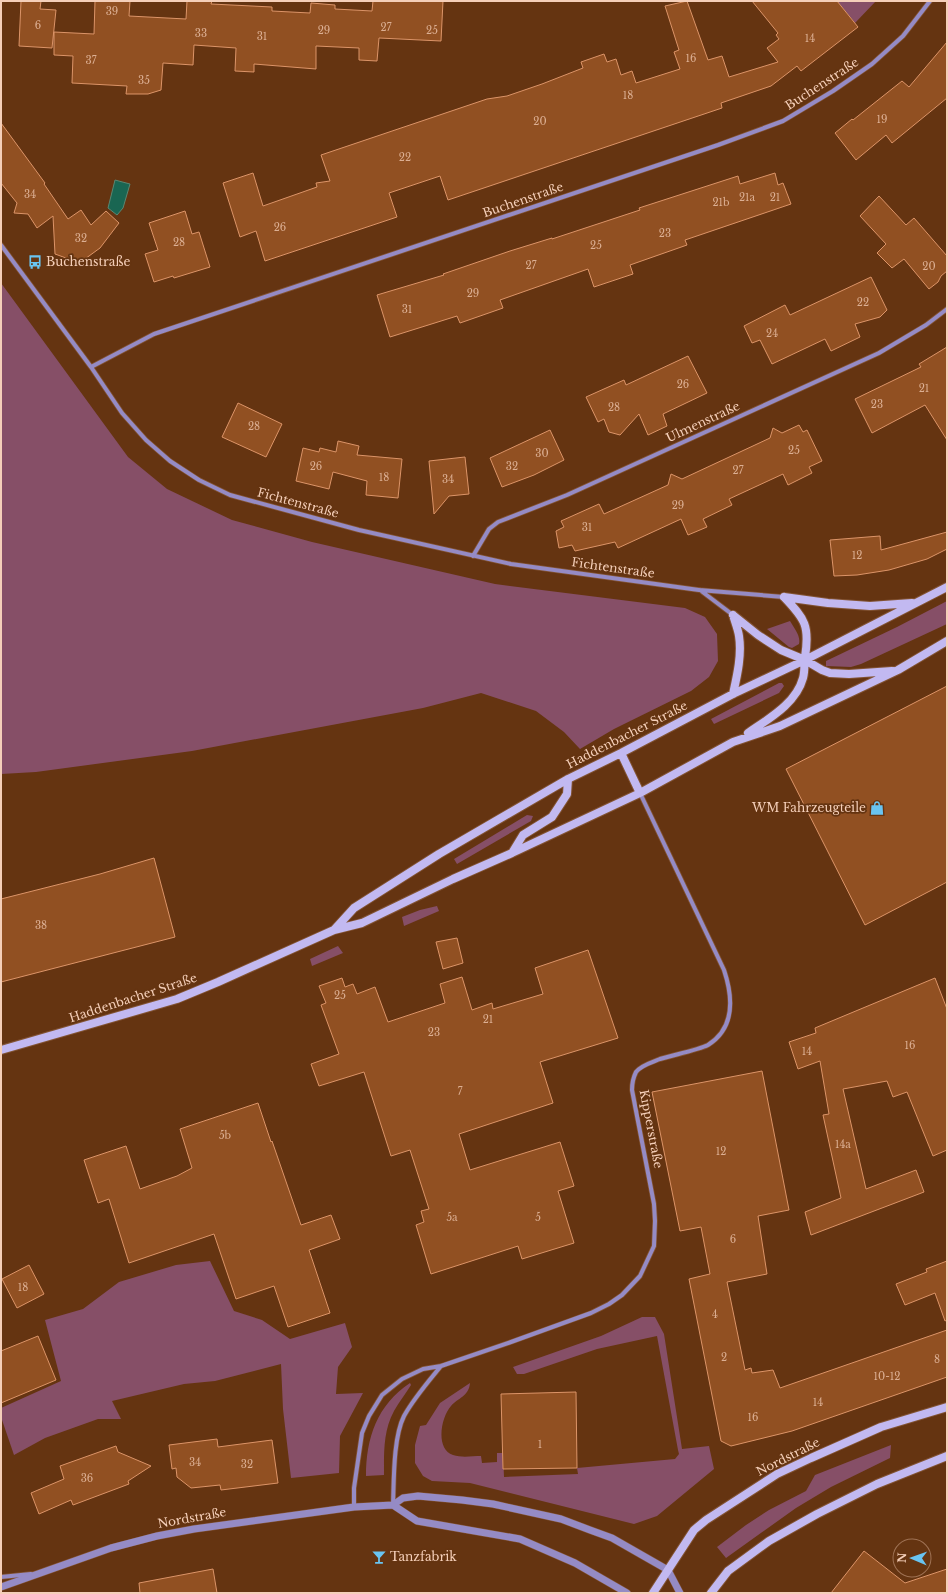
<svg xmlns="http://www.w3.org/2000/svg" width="948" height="1594" viewBox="0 0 948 1594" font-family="'Libre Baskerville',serif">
  <rect width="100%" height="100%" fill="#653411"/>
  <path fill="#864f67" d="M 837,1 L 876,1 L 855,23 Z
    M 1,283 L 128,457 L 167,489 L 232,520 L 312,542 L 495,584 L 685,608 L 705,617 L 717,634 L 718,661 L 709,677 L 691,691 L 614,729 L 580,749 L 564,732 L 536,711 L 481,693 L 423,708 L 192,751 L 36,772 L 1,774 Z
    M 947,601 L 947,624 L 861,664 L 851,667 L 826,666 L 826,661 L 897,627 Z
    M 790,621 C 794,628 801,636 799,644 L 792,648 L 789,647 L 767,629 Z
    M 779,683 L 782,683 L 784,686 L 779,693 L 714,724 L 711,719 Z
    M 527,815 L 533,816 L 531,821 L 457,864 L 454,859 Z
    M 437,906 L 439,911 L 404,926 L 402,917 L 420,910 Z
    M 338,946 L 343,953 L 312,966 L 310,959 Z
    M 210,1261 L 234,1311 L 262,1320 L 290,1339 L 345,1323 L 352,1347 L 338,1367 L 336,1394 L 363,1393 L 340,1436 L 339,1473 L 291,1478 L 283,1409 L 281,1364 L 215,1381 L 184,1384 L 112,1401 L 121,1419 L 98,1419 L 45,1438 L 14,1455 L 1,1417 L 1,1408 L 61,1381 L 45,1320 L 83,1309 L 119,1282 L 176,1265 Z
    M 642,1317 L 655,1317 L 664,1334 L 682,1449 L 709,1446 L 714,1469 L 657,1516 L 634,1524 L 470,1483 L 432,1481 L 423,1476 L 415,1463 L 415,1445 L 420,1426 L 426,1425 L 440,1403 L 470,1383 C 469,1396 458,1398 451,1406 C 441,1417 435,1449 453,1455 C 462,1458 472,1456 481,1456 L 482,1463 L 497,1462 L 497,1453 L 503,1453 L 504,1477 L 578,1474 L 577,1468 L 675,1459 L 679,1454 L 678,1450 L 657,1336 L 597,1349 L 524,1374 L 517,1374 L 513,1367 L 601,1336 Z
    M 410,1383 L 411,1385 C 406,1393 399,1402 394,1411 C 383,1431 384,1454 384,1475 L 366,1476 C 366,1438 377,1405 410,1383 Z
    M 891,1445 L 890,1458 L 831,1487 L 796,1508 L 726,1558 L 717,1547 L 746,1525 L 769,1510 L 806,1491 L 815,1475 Z"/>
  <path fill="#196652" stroke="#5b8671" d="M 115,180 L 130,184 L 123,208 L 117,215 L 108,208 Z"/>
  <path fill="#915022" stroke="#dc9468" d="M 21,1 L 41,1 L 40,9 L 56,10 L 52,48 L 19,46 Z
    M 95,1 L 130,1 L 129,16 L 186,19 L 187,1 L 212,1 L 211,4 L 272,7 L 272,11 L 310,13 L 311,3 L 335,5 L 335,9 L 372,11 L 373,1 L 443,1 L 441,41 L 379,38 L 377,61 L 359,60 L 359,48 L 316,46 L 316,69 L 254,64 L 254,72 L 235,71 L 236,48 L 194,45 L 193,65 L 163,63 L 161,90 L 148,94 L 126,94 L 127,86 L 72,83 L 73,56 L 54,55 L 54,32 L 94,34 Z
    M 687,1 L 708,60 L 722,56 L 729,77 L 778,62 L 767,48 L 779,39 L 776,35 L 778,33 L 752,1 L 837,1 L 858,27 L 801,71 L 797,66 L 771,86 L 721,103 L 722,108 L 448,200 L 440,176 L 389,193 L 397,217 L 265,261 L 256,231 L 240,237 L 223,183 L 253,173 L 263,206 L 317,187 L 316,183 L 330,181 L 321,155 L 487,99 L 507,96 L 542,84 L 583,68 L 581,62 L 604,54 L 607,62 L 616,59 L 621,75 L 632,71 L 636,83 L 680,69 L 674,52 L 679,50 L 665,6 Z
    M 947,42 L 947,98 L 892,143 L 886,135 L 856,160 L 835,133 L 852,119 L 853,120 L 902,81 L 909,87 Z
    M 1,123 L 45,183 L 44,184 L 68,219 L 81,210 L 91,225 L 106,211 L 119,223 L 100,248 L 78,264 L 77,262 L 55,254 L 53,216 L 37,228 L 28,214 L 14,213 L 17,203 L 1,183 Z
    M 775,173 L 778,185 L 783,183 L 791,204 L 685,240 L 687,245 L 630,265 L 633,274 L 594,287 L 588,269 L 500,300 L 503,308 L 460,323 L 457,316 L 390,337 L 377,295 L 444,275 L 443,274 L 510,251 L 552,238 L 552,239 L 640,210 L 639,208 L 738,176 L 740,184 Z
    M 879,196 L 906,225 L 914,218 L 947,256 L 947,271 L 941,276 L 938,282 L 929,289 L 904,259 L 892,268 L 877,253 L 886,244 L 860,216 Z
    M 185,211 L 192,234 L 199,232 L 210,267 L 174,278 L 173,276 L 154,282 L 145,254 L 158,250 L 149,223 Z
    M 871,277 L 887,310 L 880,317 L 855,324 L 860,337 L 831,351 L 825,339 L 772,364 L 760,340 L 752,343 L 744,326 L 785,305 L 790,315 Z
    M 947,347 L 947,440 L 925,405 L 872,433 L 855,399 L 921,367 L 919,364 Z
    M 688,356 L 707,393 L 663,414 L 667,426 L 648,435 L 639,414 L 620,435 L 609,432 L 604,419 L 598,422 L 586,397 L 624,380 L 626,385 Z
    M 238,403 L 282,424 L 266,457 L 222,437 Z
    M 799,425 L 803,432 L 807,430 L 822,461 L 809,467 L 812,473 L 788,485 L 783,474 L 729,499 L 732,505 L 703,519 L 707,527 L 688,535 L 681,519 L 618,548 L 615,542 L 575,551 L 572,545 L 559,548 L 556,531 L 564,527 L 561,521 L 599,504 L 604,514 L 668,485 L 671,474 L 682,479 L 770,438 L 773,428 L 782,433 Z
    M 550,430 L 564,460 L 534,475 L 502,487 L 490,458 Z
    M 338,441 L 359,446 L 357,455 L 402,459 L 398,498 L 366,495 L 367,481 L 333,472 L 329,489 L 296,481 L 303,448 L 319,452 L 320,448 L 336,452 Z
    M 465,457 L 469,494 L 449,496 L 434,514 L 429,461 Z
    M 947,532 L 947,549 L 927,559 L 889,570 L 857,575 L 834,576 L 830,540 L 880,536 L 881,550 Z
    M 947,686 L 947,882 L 865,925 L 786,769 Z
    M 154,858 L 175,937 L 1,982 L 1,899 L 100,874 Z
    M 457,938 L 463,963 L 443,969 L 436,942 Z
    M 588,950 L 618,1038 L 540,1062 L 553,1103 L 459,1134 L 470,1170 L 560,1142 L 574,1186 L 558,1191 L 574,1243 L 522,1259 L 518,1246 L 431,1274 L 416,1225 L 424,1222 L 421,1211 L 429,1209 L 410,1150 L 391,1156 L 364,1072 L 319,1086 L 311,1064 L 339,1054 L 321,1005 L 326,1003 L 319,986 L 342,978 L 345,987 L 353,984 L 357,994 L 375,987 L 388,1022 L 445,1003 L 440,984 L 462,977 L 472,1010 L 492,1003 L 493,1009 L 543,994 L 535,968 Z
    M 935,978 L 947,1009 L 947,1150 L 933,1156 L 907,1092 L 893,1097 L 887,1081 L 843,1089 L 866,1189 L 916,1170 L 924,1192 L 811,1235 L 805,1212 L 841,1198 L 823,1115 L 829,1114 L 820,1061 L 798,1069 L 789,1042 L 816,1033 L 815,1028 Z
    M 762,1071 L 789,1210 L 758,1216 L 767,1274 L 727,1282 L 745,1370 L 751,1368 L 752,1373 L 773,1370 L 780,1388 L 947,1330 L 947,1377 L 792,1431 L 731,1446 L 721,1441 L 689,1279 L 710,1274 L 701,1227 L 680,1231 L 652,1092 Z
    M 258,1103 L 271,1142 L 272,1141 L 301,1225 L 331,1215 L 340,1239 L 309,1250 L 330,1313 L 288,1327 L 274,1286 L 236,1299 L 214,1234 L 129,1263 L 109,1199 L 98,1203 L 84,1160 L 126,1146 L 140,1189 L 177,1176 L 192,1168 L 180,1129 Z
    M 947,1261 L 947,1320 L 945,1321 L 935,1293 L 905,1305 L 896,1284 L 927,1272 L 926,1269 Z
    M 29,1265 L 44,1294 L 17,1308 L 2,1279 Z
    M 38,1336 L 56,1380 L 1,1403 L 1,1351 Z
    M 576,1392 L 577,1468 L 503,1469 L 501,1394 Z
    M 217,1439 L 218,1447 L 272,1440 L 278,1483 L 221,1490 L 220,1485 L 191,1488 L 177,1477 L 176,1468 L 172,1469 L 169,1445 Z
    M 116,1446 L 118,1452 L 151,1466 L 128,1481 L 129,1484 L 73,1505 L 71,1500 L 39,1514 L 31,1493 L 64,1479 L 60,1466 Z
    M 864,1551 L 905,1583 L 947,1569 L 947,1593 L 831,1593 Z
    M 213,1569 L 217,1593 L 140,1593 L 139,1583 Z"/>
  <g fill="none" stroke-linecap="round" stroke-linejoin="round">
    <defs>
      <path id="minor" d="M 1,245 L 91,367 L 122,413 L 146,440 L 170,461 L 199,480 L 230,495 L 359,530 L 511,564 L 699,590 L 784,597
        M 91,367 L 154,334 L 718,145 L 783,121 L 833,91 L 872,64 L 903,36 L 930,1
        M 473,556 L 489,529 L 498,522 L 567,495 L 879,353 L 926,325 L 947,309
        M 700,590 L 733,615
        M 393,1505 C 394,1481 393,1438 404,1416 C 414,1398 428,1382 441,1366
        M 354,1507 L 354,1488 L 362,1433 L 369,1416 L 382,1395 L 402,1379 L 423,1369 L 441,1366 L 511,1342 L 591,1313 L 609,1304 L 622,1295 L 640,1276 L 654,1246 L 655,1221 L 654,1204 L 632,1090 C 632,1084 633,1078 636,1072 C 641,1065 653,1062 660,1059 C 673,1055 698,1050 708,1045 C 735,1028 733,997 724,970 L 640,793
        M 1,1577 L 31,1574"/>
      <path id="tertiary" d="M 393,1505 L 417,1521 L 520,1539 L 575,1563 L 627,1593
        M 1,1587 L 111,1548 L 157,1536 L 194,1529 L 354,1507 L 393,1505 L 403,1498 L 418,1496 L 462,1500 L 493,1504 L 561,1519 L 590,1530 L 612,1538 L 668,1570 L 680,1593"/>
      <path id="secondary" d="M 784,597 L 828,603 L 870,606 L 912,603
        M 733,615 L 758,635 L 781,650 L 805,660 L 822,670 L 830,673 L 849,674 L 892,671
        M 733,694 C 737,676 742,655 739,636 C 738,629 735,622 733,615
        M 748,733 C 768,719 796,704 803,678 C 805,671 804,664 805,657 C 810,626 805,619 784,597
        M 621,753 L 640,793
        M 512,853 L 523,835 L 552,817 L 567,794 L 568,779
        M 334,930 L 354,908 L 439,854 L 568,779 L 621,753 L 733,694 L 805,660 L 947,587
        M 1,1050 L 177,999 L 218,982 L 334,930 L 362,923 L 453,879 L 512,853 L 640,793 L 733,742 L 780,726 L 898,670 L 947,641
        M 653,1593 L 694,1530 L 706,1520 L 777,1474 L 811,1458 L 881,1427 L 947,1407
        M 711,1593 L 728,1571 L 769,1541 L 817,1514 L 877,1484 L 947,1456"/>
    </defs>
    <use href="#minor" stroke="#825333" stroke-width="5.5"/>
    <use href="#tertiary" stroke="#825333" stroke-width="8"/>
    <use href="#secondary" stroke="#825333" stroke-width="10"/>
    <use href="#minor" stroke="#958bc5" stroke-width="4"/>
    <use href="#tertiary" stroke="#958bc5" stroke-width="7"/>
    <use href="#secondary" stroke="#c2b9f1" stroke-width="8"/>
  </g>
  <defs>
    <symbol id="bus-bare" viewBox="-9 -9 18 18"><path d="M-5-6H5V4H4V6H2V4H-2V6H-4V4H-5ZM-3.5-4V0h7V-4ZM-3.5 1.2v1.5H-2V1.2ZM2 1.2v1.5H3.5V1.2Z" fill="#69c4f1" stroke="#653411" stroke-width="2.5" paint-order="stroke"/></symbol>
    <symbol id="shop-bare" viewBox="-9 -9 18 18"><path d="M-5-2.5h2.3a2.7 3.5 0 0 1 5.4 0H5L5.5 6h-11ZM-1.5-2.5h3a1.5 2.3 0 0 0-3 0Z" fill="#69c4f1" stroke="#653411" stroke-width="2.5" paint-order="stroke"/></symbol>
    <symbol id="bar-bare" viewBox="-9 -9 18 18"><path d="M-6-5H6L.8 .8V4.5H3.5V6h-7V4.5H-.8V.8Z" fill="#69c4f1" stroke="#653411" stroke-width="2.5" paint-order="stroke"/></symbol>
  </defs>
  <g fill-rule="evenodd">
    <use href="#bus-bare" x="25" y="252" width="20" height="20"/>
    <use href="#shop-bare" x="867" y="798" width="20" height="20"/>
    <use href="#bar-bare" x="369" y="1547" width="20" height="20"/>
  </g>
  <g text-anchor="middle" stroke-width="3.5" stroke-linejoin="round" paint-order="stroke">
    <g font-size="10" fill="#dcaf93">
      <text x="112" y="15">39</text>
      <text x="38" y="29">6</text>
      <text x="386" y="31">27</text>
      <text x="324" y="34">29</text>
      <text x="432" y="34">25</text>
      <text x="201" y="37">33</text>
      <text x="262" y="40">31</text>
      <text x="810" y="42">14</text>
      <text x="691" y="62">16</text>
      <text x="91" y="64">37</text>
      <text x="144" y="84">35</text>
      <text x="628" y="99">18</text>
      <text x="882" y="123">19</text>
      <text x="540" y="125">20</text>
      <text x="405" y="161">22</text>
      <text x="30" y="198">34</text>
      <text x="747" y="201">21a</text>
      <text x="775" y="201">21</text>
      <text x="721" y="206">21b</text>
      <text x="280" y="231">26</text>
      <text x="665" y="237">23</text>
      <text x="81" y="242">32</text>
      <text x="179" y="246">28</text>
      <text x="596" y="249">25</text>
      <text x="531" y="269">27</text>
      <text x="929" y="270">20</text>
      <text x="473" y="297">29</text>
      <text x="863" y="306">22</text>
      <text x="407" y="313">31</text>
      <text x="772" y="337">24</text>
      <text x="683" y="388">26</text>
      <text x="924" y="392">21</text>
      <text x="877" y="408">23</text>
      <text x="614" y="411">28</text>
      <text x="254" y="430">28</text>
      <text x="794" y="454">25</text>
      <text x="542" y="457">30</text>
      <text x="316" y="470">26</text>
      <text x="512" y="470">32</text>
      <text x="738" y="474">27</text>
      <text x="384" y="481">18</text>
      <text x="448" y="483">34</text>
      <text x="678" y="509">29</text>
      <text x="587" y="531">31</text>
      <text x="857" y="559">12</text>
      <text x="41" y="929">38</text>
      <text x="340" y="999">25</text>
      <text x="488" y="1023">21</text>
      <text x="434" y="1036">23</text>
      <text x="910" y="1049">16</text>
      <text x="807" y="1055">14</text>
      <text x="460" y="1095">7</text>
      <text x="225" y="1139">5b</text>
      <text x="843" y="1148">14a</text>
      <text x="721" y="1155">12</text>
      <text x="452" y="1221">5a</text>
      <text x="538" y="1221">5</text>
      <text x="733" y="1243">6</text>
      <text x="23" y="1291">18</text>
      <text x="715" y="1318">4</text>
      <text x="724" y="1361">2</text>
      <text x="937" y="1363">8</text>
      <text x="887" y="1380">10-12</text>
      <text x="818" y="1406">14</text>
      <text x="753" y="1421">16</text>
      <text x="540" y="1448">1</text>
      <text x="195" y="1466">34</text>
      <text x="247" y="1468">32</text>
      <text x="87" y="1482">36</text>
    </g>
    <g font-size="12" fill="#f5cfb9" stroke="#653411">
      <text transform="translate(822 84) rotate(-33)" y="4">Buchenstraße</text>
      <text transform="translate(523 200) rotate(-19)" y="4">Buchenstraße</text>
      <text transform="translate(703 422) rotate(-25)" y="4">Ulmenstraße</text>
      <text transform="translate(298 503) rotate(15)" y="4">Fichtenstraße</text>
      <text transform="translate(613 568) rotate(8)" y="4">Fichtenstraße</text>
      <text transform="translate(627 735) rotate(-27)" y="4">Haddenbacher Straße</text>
      <text transform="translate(133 998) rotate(-18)" y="4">Haddenbacher Straße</text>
      <text transform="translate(651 1129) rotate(79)" y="4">Kipperstraße</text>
      <text transform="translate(788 1457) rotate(-27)" y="4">Nordstraße</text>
      <text transform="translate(192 1518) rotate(-10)" y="4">Nordstraße</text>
    </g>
    <g font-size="12" fill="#f5cfb9" stroke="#653411" text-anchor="start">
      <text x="46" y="266">Buchenstraße</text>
      <text x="866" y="812" text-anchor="end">WM Fahrzeugteile</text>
      <text x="390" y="1561">Tanzfabrik</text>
    </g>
  </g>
  <rect width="948" height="1594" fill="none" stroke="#f5cfb9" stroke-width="4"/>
  <g transform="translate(912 1558) rotate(272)"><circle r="19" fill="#653411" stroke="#9f7254"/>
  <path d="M0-3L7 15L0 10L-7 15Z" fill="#69c4f1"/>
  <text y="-6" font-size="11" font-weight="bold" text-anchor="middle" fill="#f5cfb9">N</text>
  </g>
</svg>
